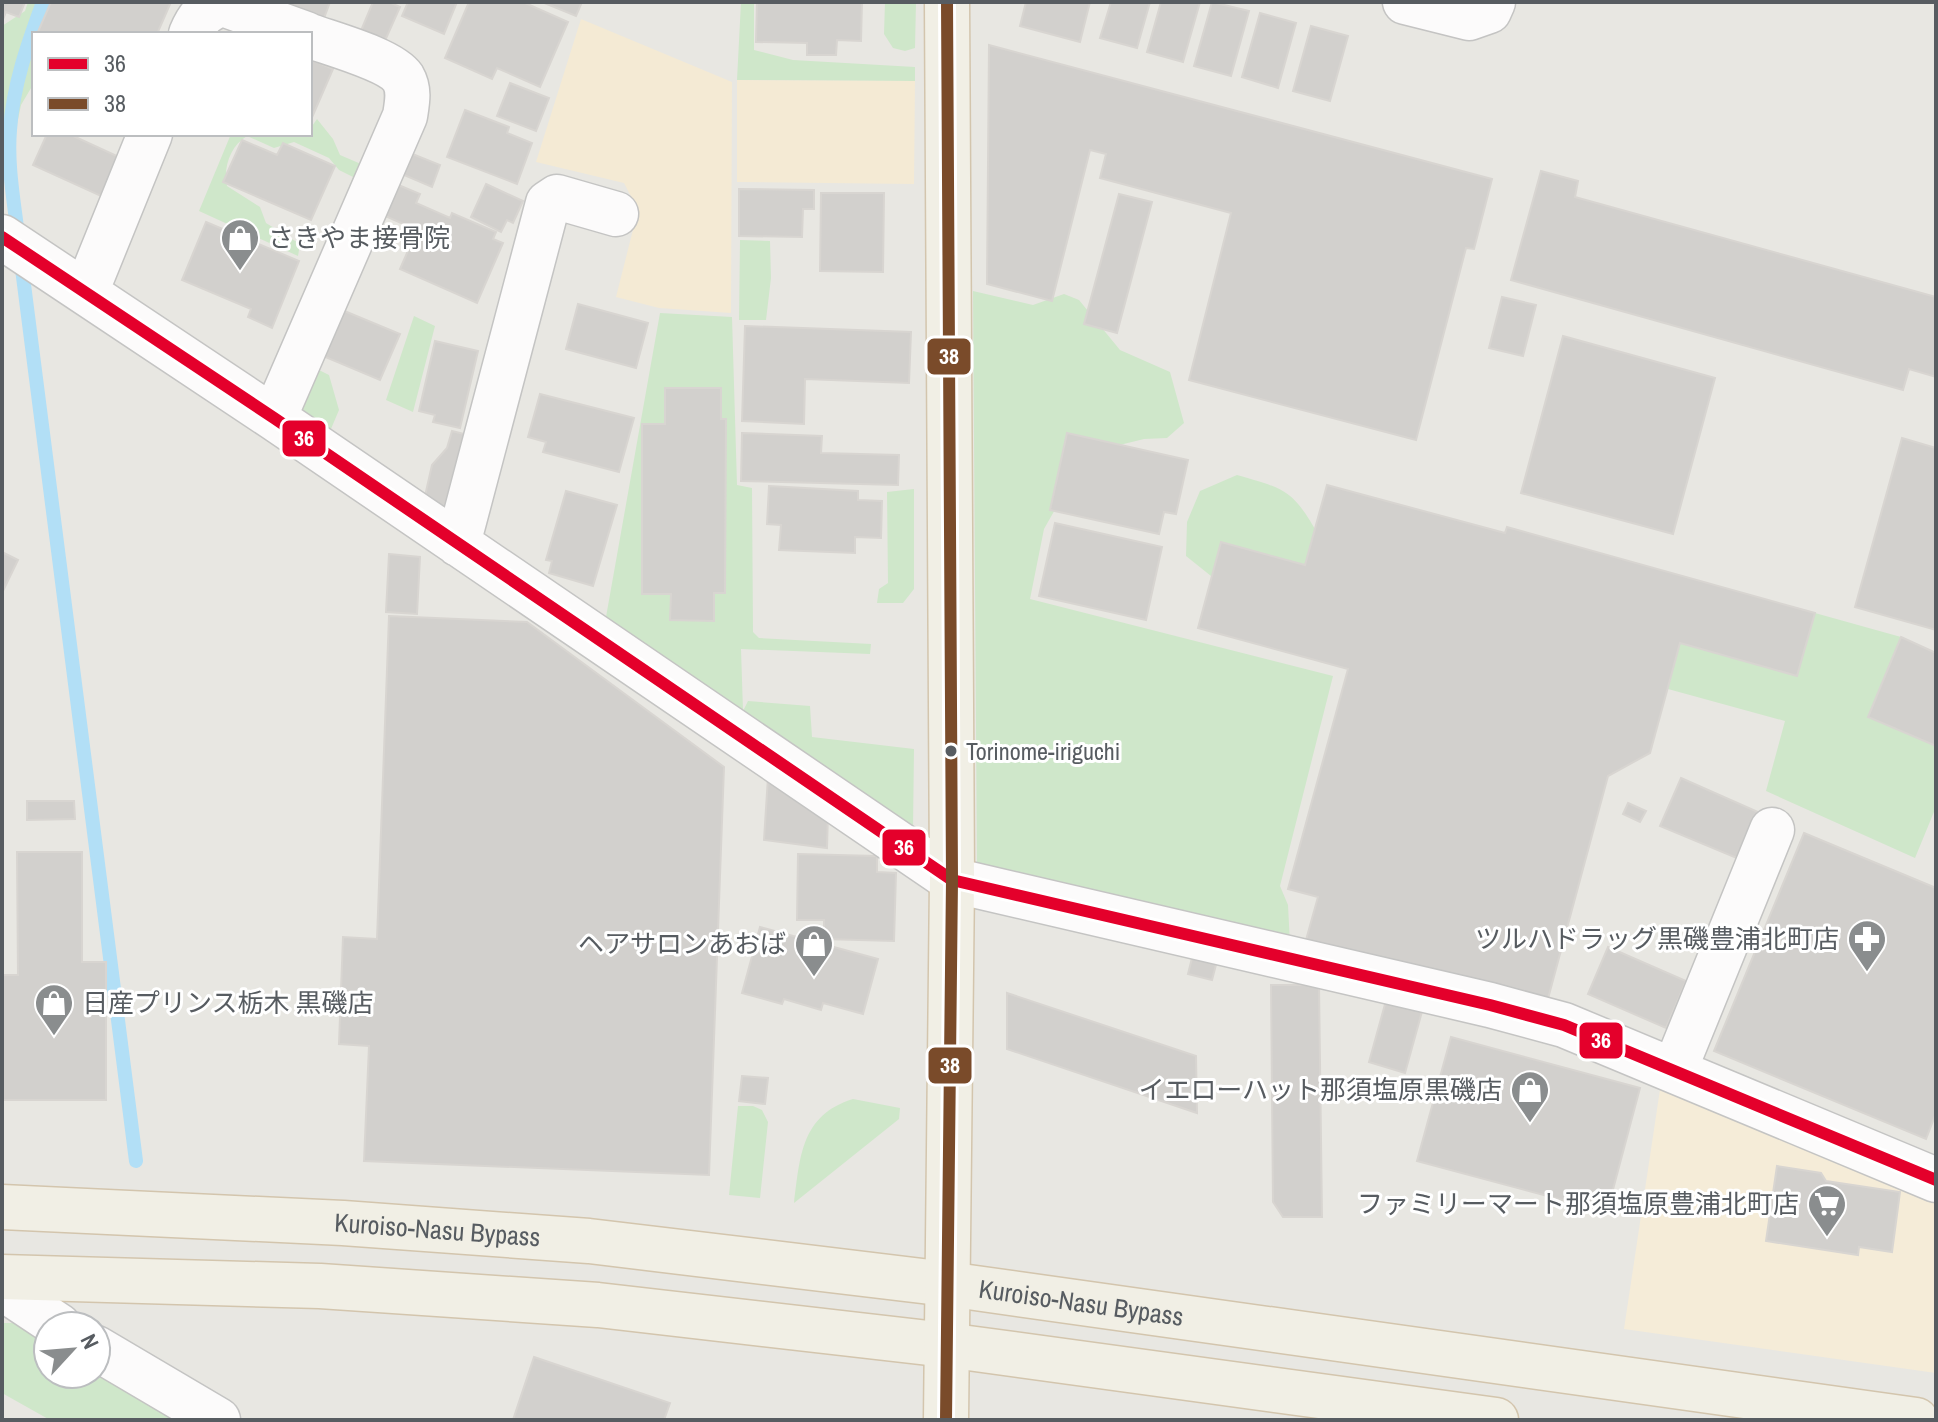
<svg xmlns="http://www.w3.org/2000/svg" width="1938" height="1422" viewBox="0 0 1938 1422" font-family="'Archivo Narrow','Noto Sans JP',sans-serif">
  <rect width="100%" height="100%" fill="#e8e7e2"/>
  <path fill="#f5ecd8" d="M 1661,1083 L 1936,1195 L 1936,1373 L 1624,1329 Z"/>
  <path fill="#cfe7ca" fill-rule="evenodd" d="M 28,2 L 47,2 L 34,34 L 34,83 L 21,105 L 17,124 L 2,124 L 2,26 L 25,11 Z
    M 741,2 L 754,2 L 754,50 L 793,60 L 915,67 L 915,81 L 737,80 Z
    M 885,2 L 916,2 L 915,48 L 905,51 L 893,48 L 884,34 Z
    M 317,119 L 333,139 L 340,155 L 368,167 L 344,219 L 339,213 L 353,177 L 339,170 L 329,158 L 294,142 L 274,148 L 247,136 C 230,146 223,168 227,186 L 260,207 L 266,223 L 300,244 L 298,256 L 199,211 L 231,134 L 310,134 L 310,129 Z
    M 740,240 L 770,241 L 771,278 L 766,320 L 739,320 Z
    M 973,291 L 1033,305 L 1064,294 L 1079,300 L 1120,350 L 1170,372 L 1184,423 L 1167,438 L 1144,439 L 1087,453 L 1044,529 L 1030,599 L 1333,676 L 1280,886 L 1288,905 L 1290,944 L 977,870 Z
    M 660,313 L 732,317 L 737,485 L 752,488 L 753,632 L 759,638 L 871,644 L 870,654 L 741,649 L 743,711 L 748,701 L 810,706 L 812,737 L 914,749 L 913,829 L 606,617 ZM 665,388 L 721,389 L 721,419 L 726,420 L 725,592 L 714,593 L 714,621 L 671,620 L 671,594 L 642,594 L 642,425 L 665,424 Z
    M 414,316 L 435,326 L 413,412 L 386,400 Z
    M 311,366 L 329,375 L 339,410 L 328,436 L 293,411 Z
    M 1237,475 C 1286,489 1293,490 1319,536 L 1300,578 L 1221,584 L 1186,556 L 1187,522 L 1200,491 Z
    M 914,489 L 914,589 L 903,603 L 877,603 L 879,589 L 888,583 L 887,492 Z
    M 1815,613 L 1901,637 L 1868,716 L 1936,746 L 1936,807 L 1915,858 L 1766,791 L 1785,721 L 1668,689 L 1680,643 L 1797,676 Z
    M 853,1099 L 900,1108 L 899,1119 L 794,1203 C 800,1157 801,1115 853,1099 Z
    M 738,1106 L 753,1106 L 762,1110 L 768,1122 L 760,1198 L 729,1195 Z
    M 2,1323 L 26,1323 L 48,1335 L 48,1374 L 96,1374 L 96,1363 L 196,1420 L 50,1420 L 2,1393 Z"/>
  <path fill="#f4ead4" d="M 581,19 L 732,82 L 731,313 L 659,308 L 616,297 L 638,210 L 624,183 L 536,162 Z
    M 737,80 L 915,81 L 914,184 L 737,182 Z"/>
  <g fill="none" stroke-linecap="round" stroke-linejoin="round">
    <path stroke="#b2dff6" stroke-width="14" d="M 18,236 C 14,201 7,165 10,130 C 13,85 28,43 43,2
      M 21,261 L 136,1161"/>
  </g>
  <path fill="#d2d0cd" stroke="#d8d5d1" stroke-width="2" d="M 2,2 L 25,2 L 19,17 L 6,12 L 2,22 Z
    M 51,2 L 171,2 L 157,34 L 37,34 Z
    M 290,2 L 330,2 L 323,21 L 288,6 Z
    M 373,2 L 389,2 L 400,7 L 384,43 L 360,33 Z
    M 408,2 L 457,2 L 444,34 L 402,16 Z
    M 469,2 L 523,2 L 568,22 L 540,87 L 497,68 L 492,79 L 445,58 Z
    M 542,2 L 582,2 L 576,16 Z
    M 757,2 L 862,2 L 861,41 L 837,40 L 836,55 L 807,55 L 807,43 L 756,42 Z
    M 1026,2 L 1090,2 L 1080,42 L 1020,26 Z
    M 1111,2 L 1150,2 L 1137,48 L 1100,38 Z
    M 1161,2 L 1200,2 L 1183,62 L 1147,52 Z
    M 1212,2 L 1249,11 L 1231,76 L 1194,66 Z
    M 1260,13 L 1296,23 L 1278,88 L 1242,77 Z
    M 1311,26 L 1348,36 L 1330,101 L 1293,91 Z
    M 989,45 L 1492,179 L 1474,249 L 1466,248 L 1416,440 L 1189,380 L 1231,213 L 1100,178 L 1106,154 L 1090,150 L 1052,301 L 987,284 Z
    M 310,59 L 333,69 L 310,122 Z
    M 510,83 L 549,98 L 536,131 L 497,116 Z
    M 465,110 L 509,127 L 507,133 L 532,143 L 517,184 L 447,157 Z
    M 47,134 L 69,134 L 119,157 L 101,196 L 33,165 Z
    M 242,140 L 277,155 L 283,143 L 335,166 L 311,220 L 223,182 Z
    M 405,151 L 440,165 L 432,187 L 397,172 Z
    M 1541,171 L 1578,181 L 1575,197 L 1936,297 L 1936,377 L 1909,369 L 1903,390 L 1511,280 Z
    M 396,184 L 420,194 L 416,203 L 450,218 L 452,213 L 496,232 L 493,239 L 503,243 L 477,303 L 400,269 L 417,230 L 383,215 Z
    M 486,184 L 523,201 L 513,223 L 507,220 L 501,232 L 471,217 Z
    M 739,189 L 814,190 L 814,209 L 803,209 L 802,237 L 739,236 Z
    M 821,193 L 884,193 L 883,272 L 820,271 Z
    M 1119,194 L 1152,202 L 1117,333 L 1084,324 Z
    M 206,222 L 299,261 L 272,328 L 248,317 L 251,309 L 182,280 Z
    M 1502,297 L 1536,305 L 1523,356 L 1489,348 Z
    M 578,304 L 648,323 L 636,368 L 566,349 Z
    M 342,310 L 400,334 L 380,380 L 323,356 Z
    M 745,326 L 911,332 L 909,383 L 805,379 L 804,424 L 742,421 Z
    M 1563,336 L 1715,378 L 1673,534 L 1521,493 Z
    M 435,341 L 478,351 L 460,428 L 433,422 L 435,415 L 419,411 Z
    M 665,388 L 721,388 L 721,419 L 726,419 L 725,593 L 714,593 L 714,621 L 670,620 L 671,594 L 642,594 L 642,424 L 665,424 Z
    M 540,394 L 634,418 L 619,472 L 543,452 L 546,442 L 528,437 Z
    M 452,431 L 464,434 L 444,509 L 425,496 L 432,465 L 447,448 Z
    M 742,433 L 822,436 L 821,453 L 899,455 L 898,485 L 741,481 Z
    M 1067,433 L 1188,460 L 1176,514 L 1164,512 L 1159,534 L 1050,510 Z
    M 1902,438 L 1936,448 L 1936,630 L 1855,607 Z
    M 1327,485 L 1505,533 L 1507,527 L 1815,613 L 1797,676 L 1680,643 L 1650,753 L 1608,776 L 1546,1006 L 1306,940 L 1318,897 L 1288,889 L 1348,669 L 1198,628 L 1221,542 L 1305,565 Z
    M 769,486 L 858,491 L 858,500 L 882,501 L 881,538 L 855,537 L 855,553 L 779,550 L 781,525 L 767,524 Z
    M 566,491 L 617,505 L 593,586 L 549,573 L 552,561 L 546,560 Z
    M 1055,523 L 1162,547 L 1146,620 L 1039,596 Z
    M 2,552 L 18,560 L 2,593 Z
    M 389,554 L 420,557 L 417,614 L 386,612 Z
    M 389,616 L 527,622 L 724,767 L 709,1175 L 364,1161 L 369,1046 L 339,1044 L 343,937 L 377,939 Z
    M 1901,637 L 1936,653 L 1936,746 L 1868,717 Z
    M 768,777 L 828,813 L 827,848 L 764,840 Z
    M 1681,778 L 1758,812 L 1739,859 L 1660,826 Z
    M 27,801 L 74,801 L 75,819 L 27,820 Z
    M 1628,803 L 1646,811 L 1640,822 L 1623,814 Z
    M 1804,833 L 1936,888 L 1936,1113 L 1926,1139 L 1714,1051 Z
    M 17,852 L 82,852 L 82,962 L 106,962 L 106,1100 L 2,1100 L 2,975 L 18,975 Z
    M 798,854 L 877,856 L 877,872 L 896,873 L 894,941 L 824,939 L 824,920 L 797,920 Z
    M 760,927 L 878,959 L 863,1014 L 823,1003 L 821,1010 L 784,999 L 782,1004 L 742,993 Z
    M 1608,947 L 1686,981 L 1666,1028 L 1588,994 Z
    M 1193,954 L 1217,961 L 1212,980 L 1188,974 Z
    M 1271,985 L 1319,985 L 1322,1217 L 1283,1217 L 1273,1202 Z
    M 1007,993 L 1196,1056 L 1197,1113 L 1007,1049 Z
    M 1387,997 L 1423,1008 L 1405,1073 L 1369,1062 Z
    M 1451,1037 L 1640,1088 L 1607,1212 L 1417,1161 Z
    M 742,1076 L 768,1078 L 765,1104 L 739,1101 Z
    M 1777,1166 L 1821,1173 L 1826,1181 L 1900,1192 L 1892,1252 L 1859,1247 L 1858,1255 L 1766,1241 Z
    M 534,1357 L 670,1403 L 664,1420 L 513,1420 Z"/>
  <g fill="none" stroke-linecap="round" stroke-linejoin="round">
    <defs>
      <path id="minor" d="M 1405,2 L 1469,18 L 1489,11 L 1493,2
        M 191,34 C 198,17 205,9 223,4 L 306,34
        M 2,237 L 274,418 L 952,880 L 1490,1005 L 1564,1025 L 1936,1180
        M 86,292 L 150,134
        M 274,418 L 405,116 C 407,103 410,90 403,78 C 391,60 332,44 310,36
        M 458,544 L 548,203 L 557,197 L 616,214
        M 1675,1069 L 1772,830
        M 2,1288 L 59,1326
        M 96,1348 L 218,1420"/>
      <g id="major">
        <path id="s1" d="M 2,1207 L 343,1223 L 589,1241 L 947,1284 L 1916,1420"/>
        <path d="M 2,1277 L 320,1286 L 598,1305 L 946,1345 L 1496,1420"/>
        <path d="M 946,1420 L 952,880 L 947,2"/>
      </g>
    </defs>
    <use href="#minor" stroke="#c4c4c3" stroke-width="47"/>
    <use href="#major" stroke="#d3c5ad" stroke-width="47"/>
    <use href="#minor" stroke="#fcfbfb" stroke-width="44"/>
    <use href="#major" stroke="#f1efe5" stroke-width="44"/>
    <defs>
      <path id="bus-1" d="M 2,237 L 274,418 L 952,880 L 1490,1005 L 1564,1025 L 1936,1180"/>
      <path id="bus-2" d="M 946,1420 L 952,880 L 947,2"/>
    </defs>
    <use href="#bus-1" stroke="#fff" stroke-width="18"/>
    <use href="#bus-2" stroke="#fff" stroke-width="18"/>
    <use href="#bus-1" stroke="#e4002b" stroke-width="12"/>
    <use href="#bus-2" stroke="#7a4b2a" stroke-width="12"/>
  </g>
  <defs>
    <symbol id="shop-pin" viewBox="-11 -11 22 30"><path d="M0 17L-7.5 6A9.5 9.5 0 1 1 7.5 6Z" fill="#8a8d8e" stroke="#fff"/><path d="M-5-2.5h2.3a2.7 3.5 0 0 1 5.4 0H5L5.5 6h-11ZM-1.5-2.5h3a1.5 2.3 0 0 0-3 0Z" fill="#fff"/></symbol>
    <symbol id="pharmacy-pin" viewBox="-11 -11 22 30"><path d="M0 17L-7.5 6A9.5 9.5 0 1 1 7.5 6Z" fill="#8a8d8e" stroke="#fff"/><path d="M-2-6h4v4h4v4h-4v4h-4v-4h-4v-4h4Z" fill="#fff"/></symbol>
    <symbol id="supermarket-pin" viewBox="-11 -11 22 30"><path d="M0 17L-7.5 6A9.5 9.5 0 1 1 7.5 6Z" fill="#8a8d8e" stroke="#fff"/><path d="M-6-5.5h2.5l.6 2H6L4.5 2H-2.5L-4.4-4H-6ZM-1.5 3.2a1.3 1.3 0 1 0 .1 0ZM3 3.2a1.3 1.3 0 1 0 .1 0Z" fill="#fff"/></symbol>
  </defs>
  <g fill-rule="evenodd">
    <use href="#shop-pin" x="218" y="216" width="44" height="60"/>
    <use href="#pharmacy-pin" x="1845" y="917" width="44" height="60"/>
    <use href="#shop-pin" x="792" y="922" width="44" height="60"/>
    <use href="#shop-pin" x="32" y="981" width="44" height="60"/>
    <use href="#shop-pin" x="1508" y="1068" width="44" height="60"/>
    <use href="#supermarket-pin" x="1805" y="1182" width="44" height="60"/>
  </g>
  <circle fill="#575c61" stroke="#fff" stroke-width="3" cx="951" cy="751" r="7"/>
  <g text-anchor="middle" stroke-width="6" stroke-linejoin="round" paint-order="stroke">
    <g font-size="24" fill="#575c61" stroke="#fff" text-anchor="start">
      <text x="966" y="760">Torinome-iriguchi</text>
    </g>
    <g font-size="26" fill="#575c61" stroke="#fff" text-anchor="end">
      <text x="268" y="247" text-anchor="start">さきやま接骨院</text>
      <text x="1839" y="948">ツルハドラッグ黒磯豊浦北町店</text>
      <text x="786" y="953">ヘアサロンあおば</text>
      <text x="82" y="1012" text-anchor="start">日産プリンス栃木 黒磯店</text>
      <text x="1502" y="1099">イエローハット那須塩原黒磯店</text>
      <text x="1799" y="1213">ファミリーマート那須塩原豊浦北町店</text>
    </g>
    <g font-size="26" fill="#575c61" stroke="#fff">
      <text dy="9" stroke="none"><textPath href="#s1" startOffset="436">Kuroiso-Nasu Bypass</textPath></text>
      <text dy="9" stroke="none"><textPath href="#s1" startOffset="1084">Kuroiso-Nasu Bypass</textPath></text>
    </g>
  </g>
  <g stroke="#fff" stroke-width="3">
    <rect x="926" y="337" width="46" height="39" rx="8" fill="#7a4b2a"/>
    <rect x="281" y="419" width="46" height="39" rx="8" fill="#e4002b"/>
    <rect x="881" y="828" width="46" height="39" rx="8" fill="#e4002b"/>
    <rect x="1578" y="1021" width="46" height="39" rx="8" fill="#e4002b"/>
    <rect x="927" y="1046" width="46" height="39" rx="8" fill="#7a4b2a"/>
  </g>
  <g font-size="22" text-anchor="middle" font-weight="bold" fill="#fff">
    <text x="949" y="364">38</text>
    <text x="304" y="446">36</text>
    <text x="904" y="855">36</text>
    <text x="1601" y="1048">36</text>
    <text x="950" y="1073">38</text>
  </g>
  <rect width="1938" height="1422" fill="none" stroke="#575c61" stroke-width="8"/>
  <rect x="32" y="32" width="280" height="104" fill="#ffffff" stroke="#bcbec0" stroke-width="2"/>
  <rect x="48" y="58" width="40" height="12" fill="#e4002b" stroke="#bcbec0" stroke-width="2"/>
  <text x="104" y="72" font-size="24" fill="#575c61">36</text>
  <rect x="48" y="98" width="40" height="12" fill="#7a4b2a" stroke="#bcbec0" stroke-width="2"/>
  <text x="104" y="112" font-size="24" fill="#575c61">38</text>
  <g transform="translate(72 1350) rotate(64)"><circle r="38" fill="#ffffff" stroke="#bcbec0" stroke-width="2"/>
  <path d="M0-6L14 30L0 20L-14 30Z" fill="#8a8d8e"/>
  <text y="-12" font-size="22" font-weight="bold" text-anchor="middle" fill="#575c61">N</text>
  </g>
</svg>
